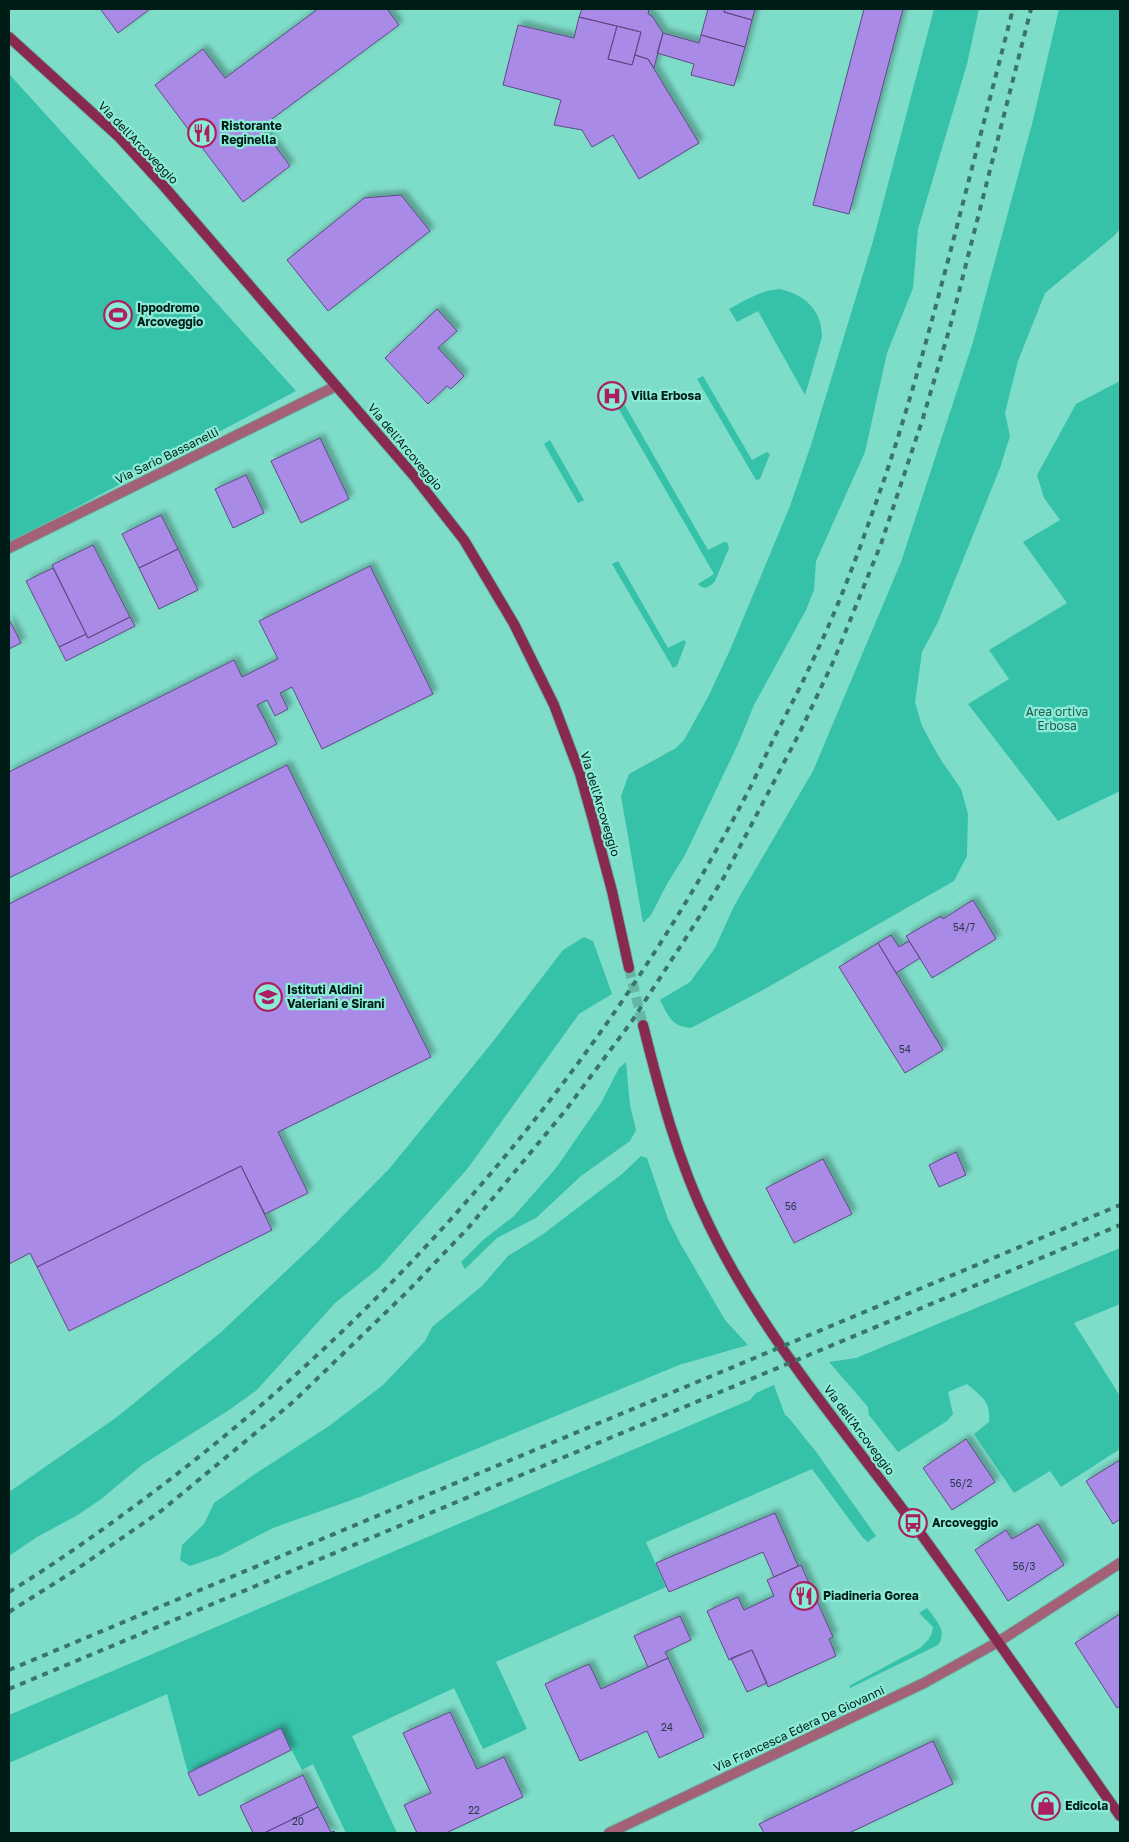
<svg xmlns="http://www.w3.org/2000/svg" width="1129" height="1842" viewBox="0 0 1129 1842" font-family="'Golos Text',sans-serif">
  <defs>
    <filter id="shadow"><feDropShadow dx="4.5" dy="-4.5" stdDeviation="2.5" flood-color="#0004"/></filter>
  </defs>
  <rect width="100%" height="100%" fill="#7eddc9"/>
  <path fill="#36c1a9" d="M 934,9 L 979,9 L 967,64 L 918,229 L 913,288 L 887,353 L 865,452 L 816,561 L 814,590 L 806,610 L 754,705 L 738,744 L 685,855 L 667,884 L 651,915 L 643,923 L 621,796 L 629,774 L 676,748 L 684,740 L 708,697 L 730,650 L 790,506 L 811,445 L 873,241 Z
    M 1059,9 L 1120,9 L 1120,229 L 1114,236 L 1045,293 L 1018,361 L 1005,413 L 1010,436 L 1000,468 L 938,622 L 922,652 L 915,702 L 922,726 L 939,757 L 961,789 L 968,814 L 967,856 L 954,881 L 761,991 L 691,1028 C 671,1026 669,1017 660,1000 L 690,982 L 715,948 L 734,906 L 813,771 L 901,562 L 973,342 L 1032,124 Z
    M 9,74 L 158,238 L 296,391 L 9,543 Z
    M 780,289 C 805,295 822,310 822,337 L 805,395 L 758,311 L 737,322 L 729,309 C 746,300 761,290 780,289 Z
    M 703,376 L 752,460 L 767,452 L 770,454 L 760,479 L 756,480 L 697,379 Z
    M 1120,381 L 1120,791 L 1058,821 L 968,704 L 1009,679 L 989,650 L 1067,603 L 1023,542 L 1060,520 L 1044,498 L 1037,475 L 1076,404 Z
    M 623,402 L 708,550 L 724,542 L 727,542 L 729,548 L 715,581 C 710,587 704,591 698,584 L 714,574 L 617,406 Z
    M 550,440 L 584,500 L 578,503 L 544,444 Z
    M 618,561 L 668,648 L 684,640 L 686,642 L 677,666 L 673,668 L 612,564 Z
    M 584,937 L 593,941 L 612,994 L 579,1014 L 468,1168 L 379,1268 L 335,1303 L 257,1390 L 229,1410 L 142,1465 L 100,1500 L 76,1516 L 37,1537 L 9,1556 L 9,1492 L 117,1417 L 220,1333 L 316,1243 L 389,1169 L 491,1044 L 563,950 Z
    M 626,1062 L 630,1105 L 636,1130 L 630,1141 L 581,1176 L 536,1218 L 497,1238 L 465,1269 L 461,1262 L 483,1240 L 514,1216 L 556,1168 L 601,1103 L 619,1068 Z
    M 641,1156 L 647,1158 L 668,1219 L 680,1243 L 725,1320 L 748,1345 L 679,1365 L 360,1497 L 273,1528 L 219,1556 L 190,1566 L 180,1560 L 182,1545 L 204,1524 L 214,1503 L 255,1474 L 329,1426 L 383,1385 L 425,1341 L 432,1327 L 482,1286 L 508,1256 L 542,1235 L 622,1174 Z
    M 1120,1248 L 1120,1304 L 1074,1323 L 1120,1396 L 1120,1449 L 1061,1487 L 1050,1471 L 1014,1493 L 974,1434 L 989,1422 C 991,1401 982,1397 967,1384 L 948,1392 L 953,1414 L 947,1421 L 898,1452 L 869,1415 L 868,1407 L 829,1362 L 856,1358 Z
    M 774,1385 L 785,1415 L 788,1417 L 817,1453 L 876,1536 L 868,1542 L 863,1538 L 812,1469 L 646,1542 L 666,1587 L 496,1662 L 527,1729 L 483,1749 L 454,1688 L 352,1736 L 397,1833 L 346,1833 L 313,1764 L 302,1770 L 280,1728 L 188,1773 L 167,1694 L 9,1763 L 9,1715 L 750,1400 L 756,1393 Z
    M 927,1608 C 936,1620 948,1631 938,1645 L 850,1688 L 849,1686 L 920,1648 C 927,1642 932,1637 933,1627 L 919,1613 Z"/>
  <path fill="#aa8ae7" stroke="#5f4a85" filter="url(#shadow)" d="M 103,9 L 150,9 L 118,33 L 101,10 Z
    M 318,9 L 387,9 L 399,25 L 261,127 L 290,166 L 243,202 L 155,85 L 203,49 L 225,78 Z
    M 582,9 L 649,9 L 648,14 L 652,16 L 663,33 L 654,68 L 648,59 L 635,55 L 641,32 L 579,17 Z
    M 708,9 L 725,9 L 724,12 L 752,20 L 745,47 L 701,35 Z
    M 725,9 L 755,9 L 752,20 L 724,12 Z
    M 864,9 L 903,9 L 849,214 L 813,205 Z
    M 579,17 L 617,26 L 608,59 L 632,65 L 635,55 L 648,59 L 699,143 L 639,179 L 613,135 L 592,147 L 582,130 L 554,125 L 561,100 L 503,85 L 518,25 L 574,38 Z
    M 617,26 L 641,32 L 632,65 L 608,59 Z
    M 663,33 L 699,43 L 701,35 L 745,47 L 734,86 L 691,75 L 694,64 L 657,53 Z
    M 401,195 L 430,231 L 328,311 L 287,260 L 364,198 Z
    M 437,309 L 457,331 L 438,348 L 464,376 L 451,389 L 447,386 L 428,404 L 385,358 Z
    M 320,438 L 349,499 L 301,523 L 271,461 Z
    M 246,475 L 264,513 L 233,528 L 215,489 Z
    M 161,515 L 178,549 L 139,568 L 122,534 Z
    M 93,545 L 130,617 L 88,638 L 52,565 Z
    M 178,549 L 198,590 L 159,609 L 139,568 Z
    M 370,566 L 433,694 L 322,749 L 292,687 L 280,693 L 288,709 L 275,716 L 267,700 L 257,705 L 277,744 L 9,878 L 9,772 L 234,660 L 242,677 L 278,659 L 259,621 Z
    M 53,568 L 86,634 L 59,647 L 26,581 Z
    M 130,617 L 135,626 L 66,661 L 59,647 L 86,634 L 88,638 Z
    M 9,619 L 21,643 L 9,649 Z
    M 287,765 L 431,1057 L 278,1132 L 308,1193 L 265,1214 L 241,1166 L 37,1267 L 30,1253 L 9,1264 L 9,904 Z
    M 973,900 L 996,939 L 932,978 L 906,936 L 941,916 L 943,919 Z
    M 891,935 L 899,947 L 909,941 L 920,958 L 896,973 L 878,943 Z
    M 878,943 L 943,1050 L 905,1073 L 839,967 Z
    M 956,1152 L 966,1175 L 939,1187 L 929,1165 Z
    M 823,1159 L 852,1214 L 794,1243 L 766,1188 Z
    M 241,1166 L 272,1230 L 69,1331 L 37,1267 Z
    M 966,1439 L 995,1482 L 952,1510 L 923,1468 Z
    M 1120,1460 L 1120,1519 L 1113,1524 L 1086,1481 Z
    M 775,1513 L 798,1566 L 774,1577 L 763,1552 L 669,1592 L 656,1563 Z
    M 1038,1524 L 1064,1565 L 1008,1601 L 975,1550 L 1006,1530 L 1012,1539 Z
    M 801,1565 L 833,1637 L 829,1639 L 836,1656 L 768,1687 L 752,1650 L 729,1660 L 707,1611 L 738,1597 L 744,1610 L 774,1596 L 767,1580 Z
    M 1120,1614 L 1120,1706 L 1117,1708 L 1075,1643 Z
    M 680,1616 L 691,1640 L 665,1652 L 668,1658 L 648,1667 L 634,1636 Z
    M 752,1650 L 767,1683 L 747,1692 L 731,1658 Z
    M 668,1658 L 704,1737 L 659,1758 L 647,1731 L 580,1761 L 545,1684 L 589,1664 L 601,1689 Z
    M 450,1712 L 477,1769 L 504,1757 L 523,1797 L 446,1833 L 417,1833 L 404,1805 L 431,1793 L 403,1733 Z
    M 281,1728 L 291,1750 L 199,1796 L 188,1773 Z
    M 933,1741 L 953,1784 L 849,1833 L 764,1833 L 759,1824 Z
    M 303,1775 L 318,1807 L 264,1833 L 253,1833 L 240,1806 Z
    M 318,1807 L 331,1832 L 334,1831 L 335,1833 L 264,1833 Z"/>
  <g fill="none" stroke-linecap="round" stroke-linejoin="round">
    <path stroke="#65b6a5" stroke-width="10" stroke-dasharray="10 5" stroke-linecap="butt" d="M 629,968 L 643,1025"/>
    <defs>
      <path id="lane" d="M 998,1642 L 1120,1563"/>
      <path id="street" d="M 9,548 L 336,386
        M 609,1833 L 924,1683 L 998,1642"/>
      <path id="secondary" d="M 9,37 L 119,137 L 162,184 L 414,476 L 464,540 L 514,624 L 554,705 L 580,774 L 593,820 L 612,891 L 629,968
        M 643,1025 C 660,1093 678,1162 709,1225 C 759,1329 835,1419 904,1511 C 978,1611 1048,1714 1120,1816"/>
    </defs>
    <use href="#lane" stroke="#67baa9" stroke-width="12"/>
    <use href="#street" stroke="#67baa9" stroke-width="12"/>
    <use href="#secondary" stroke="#67baa9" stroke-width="12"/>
    <use href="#lane" stroke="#a26177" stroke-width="10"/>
    <use href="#street" stroke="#a26177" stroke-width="10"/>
    <use href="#secondary" stroke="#882950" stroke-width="10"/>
    <path stroke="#3a7569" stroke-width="4" stroke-dasharray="6 6" stroke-linecap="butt" d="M 9,1592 C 61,1560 111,1524 160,1487 C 399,1306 600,1070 741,805 C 753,783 764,759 775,736 C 790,707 805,678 818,649 C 844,594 865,534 885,477 C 910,403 930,328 950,253 C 971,172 992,90 1013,9
      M 9,1612 L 74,1571 L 161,1511 L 293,1402 L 408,1291 L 469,1227 L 565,1111 L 632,1021 L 691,930 L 724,877 L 800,732 L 834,660 L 881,544 L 923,418 L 950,327 L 1031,9
      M 9,1670 L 1120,1205
      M 9,1689 L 1120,1225"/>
  </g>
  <defs>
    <symbol id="restaurant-ring" viewBox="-11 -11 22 22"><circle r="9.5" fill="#8bebd6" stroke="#ab1f60" stroke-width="1.5"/><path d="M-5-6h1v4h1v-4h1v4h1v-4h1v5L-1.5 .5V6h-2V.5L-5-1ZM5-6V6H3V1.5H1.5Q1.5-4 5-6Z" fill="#ab1f60"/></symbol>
    <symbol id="stadium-ring" viewBox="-11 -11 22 22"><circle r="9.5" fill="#8bebd6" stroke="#ab1f60" stroke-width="1.5"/><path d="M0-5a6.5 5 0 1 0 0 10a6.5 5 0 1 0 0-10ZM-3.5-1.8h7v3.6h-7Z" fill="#ab1f60"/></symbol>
    <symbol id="hospital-ring" viewBox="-11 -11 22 22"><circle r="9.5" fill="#8bebd6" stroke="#ab1f60" stroke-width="1.5"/><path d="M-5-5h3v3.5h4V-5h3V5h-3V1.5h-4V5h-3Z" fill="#ab1f60"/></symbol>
    <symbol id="school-ring" viewBox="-11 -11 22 22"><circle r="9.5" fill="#8bebd6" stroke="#ab1f60" stroke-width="1.5"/><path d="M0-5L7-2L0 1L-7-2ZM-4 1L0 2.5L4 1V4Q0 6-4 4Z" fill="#ab1f60"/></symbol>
    <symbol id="bus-ring" viewBox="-11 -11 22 22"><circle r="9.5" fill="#8bebd6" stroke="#ab1f60" stroke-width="1.5"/><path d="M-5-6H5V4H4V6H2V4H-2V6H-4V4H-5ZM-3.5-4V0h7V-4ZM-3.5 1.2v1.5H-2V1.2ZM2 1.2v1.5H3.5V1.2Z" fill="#ab1f60"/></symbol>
    <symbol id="shop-ring" viewBox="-11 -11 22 22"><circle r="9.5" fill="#8bebd6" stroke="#ab1f60" stroke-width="1.5"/><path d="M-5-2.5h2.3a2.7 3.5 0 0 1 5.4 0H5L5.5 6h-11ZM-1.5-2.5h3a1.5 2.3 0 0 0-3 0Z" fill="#ab1f60"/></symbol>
  </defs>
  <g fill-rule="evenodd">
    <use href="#restaurant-ring" x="186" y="117" width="32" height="32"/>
    <use href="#stadium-ring" x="102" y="299" width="32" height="32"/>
    <use href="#hospital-ring" x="596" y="380" width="32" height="32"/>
    <use href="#school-ring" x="252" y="981" width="32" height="32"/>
    <use href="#bus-ring" x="897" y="1507" width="32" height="32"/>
    <use href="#restaurant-ring" x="788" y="1580" width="32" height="32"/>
    <use href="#shop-ring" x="1030" y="1790" width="32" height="32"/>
  </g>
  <g text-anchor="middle" stroke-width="4.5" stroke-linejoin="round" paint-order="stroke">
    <g font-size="10" fill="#2a384b">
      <text x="964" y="931">54/7</text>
      <text x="905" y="1053">54</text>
      <text x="791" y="1210">56</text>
      <text x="961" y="1487">56/2</text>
      <text x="1024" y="1570">56/3</text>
      <text x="667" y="1731">24</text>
      <text x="474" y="1814">22</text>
      <text x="298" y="1825">20</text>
    </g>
    <g font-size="12" font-weight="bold" fill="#001c17" stroke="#8bebd6" text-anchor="start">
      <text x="221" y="130">Ristorante<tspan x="221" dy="14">Reginella</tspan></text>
      <text x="137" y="312">Ippodromo<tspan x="137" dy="14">Arcoveggio</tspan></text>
      <text x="631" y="400">Villa Erbosa</text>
      <text x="287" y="994">Istituti Aldini<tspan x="287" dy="14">Valeriani e Sirani</tspan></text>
      <text x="932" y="1527">Arcoveggio</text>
      <text x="823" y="1600">Piadineria Gorea</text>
      <text x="1065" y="1810">Edicola</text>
    </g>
    <g font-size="12" fill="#001c17" stroke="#8bebd6">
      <text transform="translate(138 143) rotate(46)" y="4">Via dell'Arcoveggio</text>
      <text transform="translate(405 447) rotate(50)" y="4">Via dell'Arcoveggio</text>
      <text transform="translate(167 456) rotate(-26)" y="4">Via Sario Bassanelli</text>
      <text transform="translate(600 804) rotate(73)" y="4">Via dell'Arcoveggio</text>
      <text transform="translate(859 1430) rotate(53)" y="4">Via dell'Arcoveggio</text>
      <text transform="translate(799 1729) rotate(-25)" y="4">Via Francesca Edera De Giovanni</text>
    </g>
    <g font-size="12" fill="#1f5e53" stroke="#8bebd6">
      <text x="1057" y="716">Area ortiva<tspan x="1057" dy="14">Erbosa</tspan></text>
    </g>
  </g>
  <rect width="1129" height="1842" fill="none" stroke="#001c17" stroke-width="20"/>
</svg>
